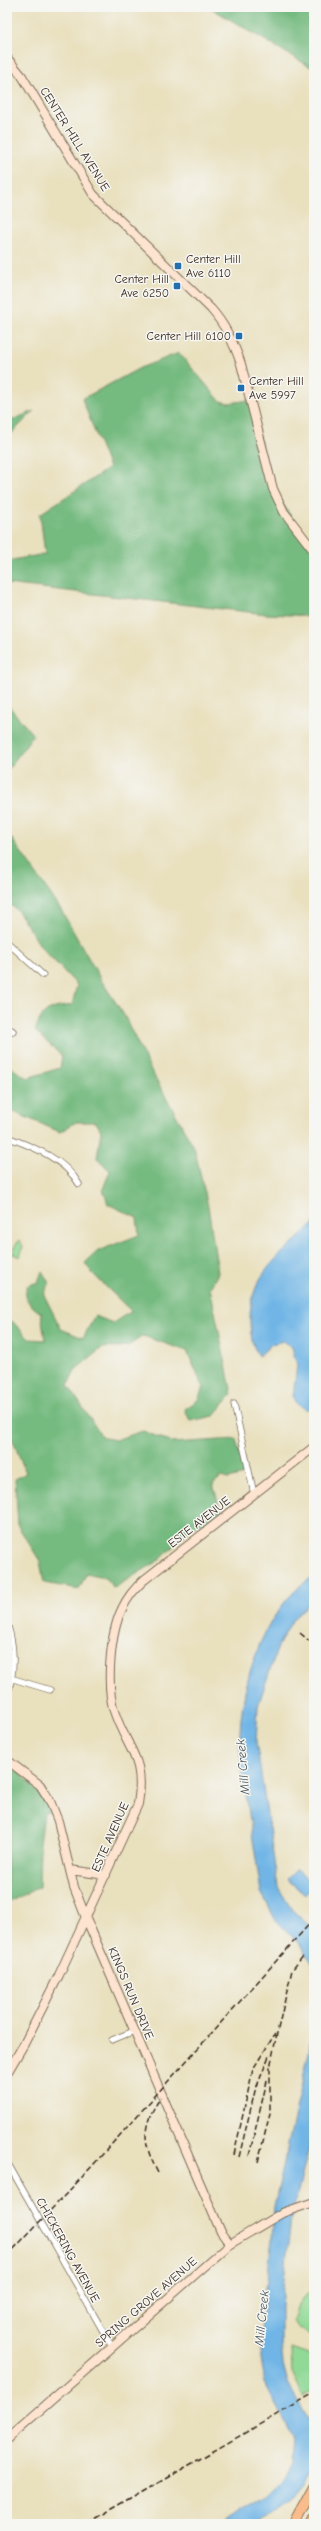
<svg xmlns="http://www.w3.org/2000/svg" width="321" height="2531" viewBox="0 0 321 2531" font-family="'Comic Neue',sans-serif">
  <rect width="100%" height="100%" fill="#f6f6f2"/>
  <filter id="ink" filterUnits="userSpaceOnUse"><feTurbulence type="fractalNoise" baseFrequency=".025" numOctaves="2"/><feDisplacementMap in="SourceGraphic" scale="8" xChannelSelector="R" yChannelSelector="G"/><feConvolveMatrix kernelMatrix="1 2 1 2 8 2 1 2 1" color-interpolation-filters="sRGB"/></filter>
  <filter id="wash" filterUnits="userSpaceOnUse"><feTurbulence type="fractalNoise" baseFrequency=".012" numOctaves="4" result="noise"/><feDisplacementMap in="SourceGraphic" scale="16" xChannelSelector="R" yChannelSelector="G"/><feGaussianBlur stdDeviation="0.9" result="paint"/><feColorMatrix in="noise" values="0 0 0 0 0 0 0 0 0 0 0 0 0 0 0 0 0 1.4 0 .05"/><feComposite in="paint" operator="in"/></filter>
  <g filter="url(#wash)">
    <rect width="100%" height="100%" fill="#e9e0be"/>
    <path fill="#91da96" stroke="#66825a" d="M 19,1240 L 23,1246 L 20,1257 L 13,1254 L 16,1244 Z
      M 314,2287 L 314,2339 L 296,2326 L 293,2321 L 298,2304 Z
      M 291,2348 L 314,2356 L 314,2389 L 303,2396 L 292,2372 Z"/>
    <path fill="#74ba7f" stroke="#58724e" d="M 209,7 L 314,7 L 314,69 Z
      M 179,353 L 220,401 L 229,403 L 250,400 L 273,489 L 314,551 L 314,616 L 266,614 L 7,584 L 7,561 L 45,554 L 40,514 L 109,468 L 82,399 L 140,368 Z
      M 34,411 L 7,438 L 7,422 Z
      M 7,704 L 33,735 L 7,771 Z
      M 7,832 L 60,908 L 101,980 L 124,1015 L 148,1065 L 194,1147 L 208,1206 L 218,1273 L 210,1288 L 232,1394 L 214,1416 L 190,1421 L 185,1409 L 198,1400 L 203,1387 L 187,1351 L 143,1336 L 128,1346 L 102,1348 L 75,1370 L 68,1385 L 102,1437 L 115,1440 L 143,1431 L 173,1443 L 236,1439 L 244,1475 L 228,1479 L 221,1477 L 213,1484 L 221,1513 L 190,1529 L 161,1559 L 114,1588 L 105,1578 L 86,1574 L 79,1589 L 44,1583 L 40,1561 L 18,1526 L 15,1479 L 26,1473 L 7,1426 L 7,1322 L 12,1321 L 29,1339 L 45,1340 L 41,1313 C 30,1305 23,1300 27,1286 L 38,1282 L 42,1271 L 49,1283 L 44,1295 L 61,1329 L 83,1338 L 95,1316 L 113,1323 L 131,1311 L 93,1274 L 85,1263 L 98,1251 L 139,1235 L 137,1218 L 108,1204 L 103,1189 L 110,1171 L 97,1158 L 101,1131 L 96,1122 L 76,1122 L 60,1132 L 7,1109 L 7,1065 L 27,1078 L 60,1068 L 62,1056 L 35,1031 C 42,1009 51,1008 72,1005 L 77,985 L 41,947 L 18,911 L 7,902 Z
      M 7,1764 C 27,1777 39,1790 50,1812 L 44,1813 L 40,1844 L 39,1887 L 7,1903 Z"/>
    <path fill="#70b5e6" stroke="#567082" d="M 314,1223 L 314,1405 L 307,1410 L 296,1404 L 293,1397 L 297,1365 L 292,1347 L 283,1341 L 272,1344 L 259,1356 C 251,1344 251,1336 250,1322 C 249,1271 283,1255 314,1223 Z
      M 314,1576 L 314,1599 L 293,1619 L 278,1646 L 258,1706 L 256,1741 L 278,1887 L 292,1910 L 314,1930 L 314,1966 L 302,1947 L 275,1919 L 261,1892 L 240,1755 C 237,1695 259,1610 314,1576 Z
      M 297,1869 L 314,1884 L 305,1895 L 287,1879 Z
      M 314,2000 L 314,2128 L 291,2219 L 281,2305 L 281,2342 L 283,2364 L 288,2384 L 311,2424 L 313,2454 L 302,2483 L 288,2500 L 256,2524 L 224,2524 L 262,2496 L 282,2476 L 290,2462 L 292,2437 L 265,2384 L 259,2345 L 272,2239 L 274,2207 L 309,2052 Z"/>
  </g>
  <g filter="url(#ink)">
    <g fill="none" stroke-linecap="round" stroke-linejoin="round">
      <defs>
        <path id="street" d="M 7,942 L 43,975
          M 7,1027 L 13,1031
          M 7,1137 C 33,1147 64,1158 79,1184
          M 234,1404 L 254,1494
          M 7,1623 C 15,1647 15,1672 7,1696
          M 7,1677 L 50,1690
          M 112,2040 L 134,2031
          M 7,2162 L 112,2347"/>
        <path id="secondary" d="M 7,58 L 22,76 L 93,194 L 211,309 C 226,326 234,343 241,364 L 273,489 L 284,512 L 314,551
          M 7,1760 L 40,1785 L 50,1801 L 58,1821 L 74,1887 L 86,1918 L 221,2232 L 230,2244
          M 70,1870 L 106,1875
          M 7,2073 L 24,2044 L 59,1975 L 138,1804 C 146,1757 127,1750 114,1711 C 106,1686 110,1633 122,1609 C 127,1598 135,1588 144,1580 L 314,1447
          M 7,2439 L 230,2244 L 282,2213 L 314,2202"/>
        <path id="highway" d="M 294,2524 L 314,2487
          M 312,2524 L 314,2520"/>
      </defs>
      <use href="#street" stroke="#786a56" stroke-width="7"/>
      <use href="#secondary" stroke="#786a56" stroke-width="10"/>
      <use href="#highway" stroke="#786a56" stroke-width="12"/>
      <use href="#street" stroke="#fff" stroke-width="5.5"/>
      <use href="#secondary" stroke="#fde4d0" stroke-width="8"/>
      <use href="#highway" stroke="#f9bc8a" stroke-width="10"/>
      <path stroke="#3b2a1e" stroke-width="1.5" stroke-dasharray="6 3" stroke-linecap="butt" d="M 300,1633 L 314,1645
        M 234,2155 L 253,2069 L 275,2034
        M 249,2156 L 267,2081
        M 239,2157 L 255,2091 L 269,2056
        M 258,2162 L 270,2113 L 270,2068 L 277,2033 L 292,1970 L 304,1955
        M 158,2173 C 142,2142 141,2126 161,2097
        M 7,2256 L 84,2175 L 314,1919
        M 87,2524 L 314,2393"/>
    </g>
  </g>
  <g fill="#1f6fb2" stroke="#f6f6f2" stroke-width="1.5">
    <rect x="174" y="262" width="8" height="8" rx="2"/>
    <rect x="173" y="282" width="8" height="8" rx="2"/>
    <rect x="235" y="332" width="8" height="8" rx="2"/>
    <rect x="237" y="384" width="8" height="8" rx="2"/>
  </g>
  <g text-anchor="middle" stroke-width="3" stroke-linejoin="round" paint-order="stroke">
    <g font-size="12" fill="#3b2a1e" stroke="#f6f6f2">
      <text transform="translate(75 139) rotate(58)" y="4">CENTER HILL AVENUE</text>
      <text transform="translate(199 1522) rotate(-38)" y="4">ESTE AVENUE</text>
      <text transform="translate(110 1837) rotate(-66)" y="4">ESTE AVENUE</text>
      <text transform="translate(131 1993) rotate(67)" y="4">KINGS RUN DRIVE</text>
      <text transform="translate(68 2250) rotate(61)" y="4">CHICKERING AVENUE</text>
      <text transform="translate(146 2302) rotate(-41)" y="4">SPRING GROVE AVENUE</text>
    </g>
    <g font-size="12" fill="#3b2a1e" stroke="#f6f6f2" text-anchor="start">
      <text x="186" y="263">Center Hill<tspan x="186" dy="14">Ave 6110</tspan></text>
      <text x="169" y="283" text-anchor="end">Center Hill<tspan x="169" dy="14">Ave 6250</tspan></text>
      <text x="231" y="340" text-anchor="end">Center Hill 6100</text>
      <text x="249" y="385">Center Hill<tspan x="249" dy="14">Ave 5997</tspan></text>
    </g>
    <g font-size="13" font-style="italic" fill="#4b545a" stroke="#f6f6f2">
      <text transform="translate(242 1767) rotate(-95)" y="5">Mill Creek</text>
      <text transform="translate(261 2318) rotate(-84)" y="5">Mill Creek</text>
    </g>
  </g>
  <rect width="321" height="2531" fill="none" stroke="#f6f6f2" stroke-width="24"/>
</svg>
